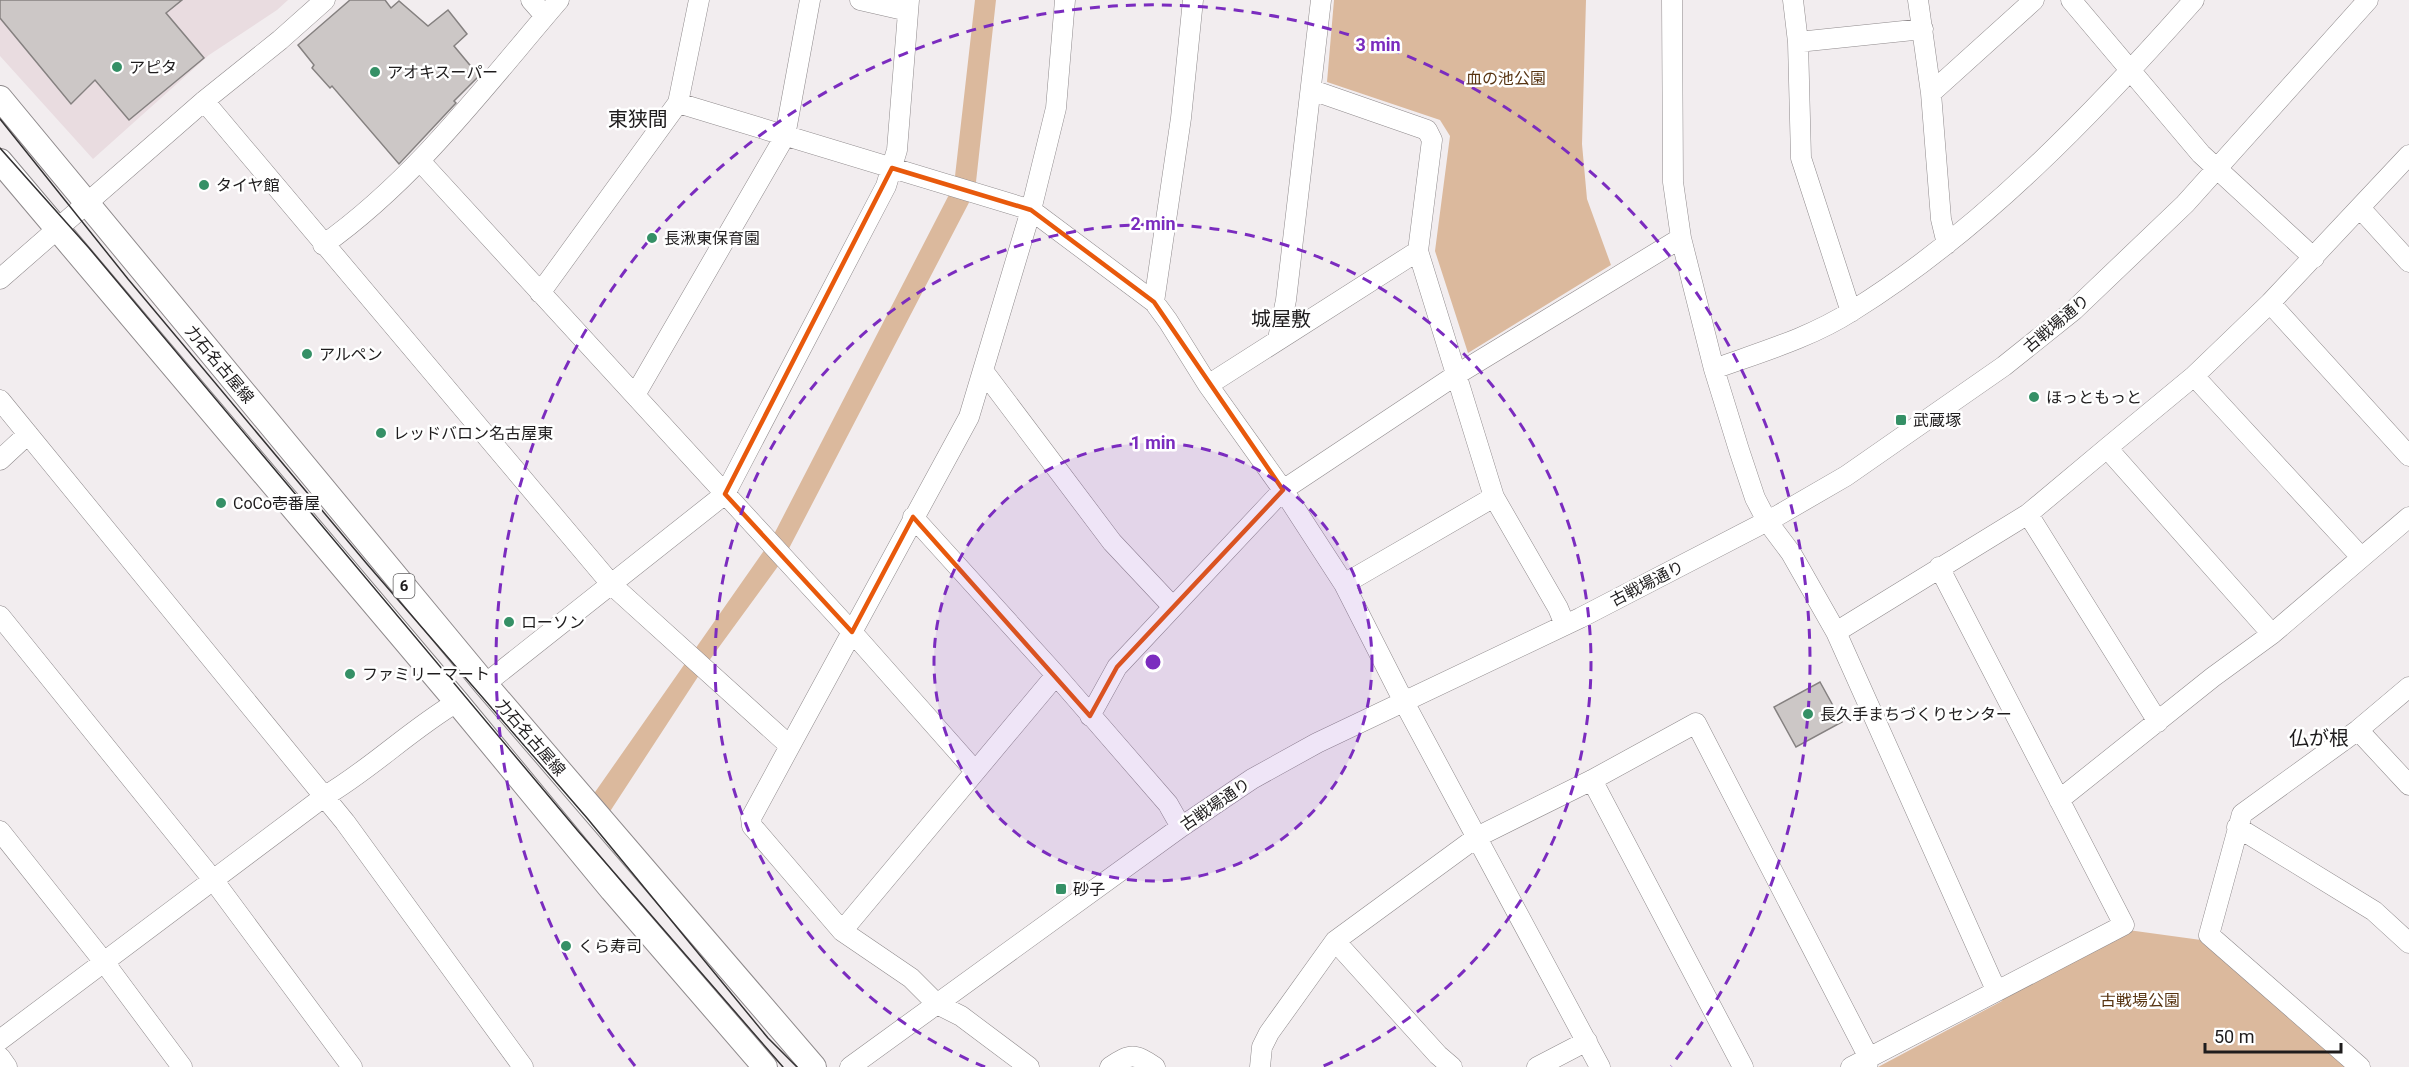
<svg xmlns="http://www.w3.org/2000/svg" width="2409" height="1067" viewBox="0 0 2409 1067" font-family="Roboto,'Noto Sans JP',sans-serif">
  <rect width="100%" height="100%" fill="#f2edef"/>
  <path fill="#e9dce0" d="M 0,0 L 288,0 L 277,10 L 209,55 L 93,159 L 0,56 Z"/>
  <path fill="#dbb99d" d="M 975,0 L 996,0 L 975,191 L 784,558 L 703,669 L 609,813 L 593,795 L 770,542 L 954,185 Z
    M 1334,0 L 1586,0 L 1582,144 L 1587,199 L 1611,265 L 1468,353 L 1435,251 L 1450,136 L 1440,120 L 1327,82 Z
    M 2128,930 L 2201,940 L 2346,1067 L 1878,1067 L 2002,1001 L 2004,996 Z"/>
  <path fill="#ccc7c6" stroke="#858180" stroke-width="1.5" d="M 0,0 L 182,0 L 166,13 L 204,58 L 129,120 L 95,80 L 71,104 L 0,18 Z
    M 350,0 L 385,0 L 391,8 L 399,1 L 428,26 L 448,10 L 467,34 L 454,46 L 479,76 L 454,101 L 456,103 L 399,164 L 332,86 L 330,88 L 312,68 L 314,65 L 298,45 Z
    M 1820,682 L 1842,722 L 1796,747 L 1774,707 Z"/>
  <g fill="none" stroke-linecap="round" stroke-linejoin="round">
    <defs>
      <path id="minor" d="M 531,0 L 545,16
        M 860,0 L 908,11
        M 1672,0 L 1673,182 L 1681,238 L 1714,369 L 1739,450 L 1755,498 L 1767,521 L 1791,553 L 1836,632 L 1996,990
        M 1793,0 L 1798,42 L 1801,158 L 1851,312
        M 1918,0 L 1931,93 L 1941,219 L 1947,244
        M 2071,0 L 2201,154 L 2314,258
        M 1798,42 L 1923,29
        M 1312,90 L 1427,130 L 1432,140 L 1418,251 L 1494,497 L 1558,608 L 1565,625
        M 1931,93 L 2034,0
        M 204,101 L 612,585 L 790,746 L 751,818 L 752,826 L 842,931 L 911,978 L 937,1004 L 961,1016 L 1029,1067
        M 678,103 L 1031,210 L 1154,302 L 1168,321 L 1208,385 L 1283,490 L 1344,584 L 1404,702 L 1600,1067
        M 420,161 L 852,632 L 975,771
        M 2360,208 L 2409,262
        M 323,245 C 416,179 485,86 559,0
        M 0,279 L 204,101 L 280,40 L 325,0
        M 540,293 L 678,103 L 699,0
        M 1154,302 L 1181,118 L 1193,0
        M 2270,303 L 2409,456
        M 1278,339 L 1286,300 L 1321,0
        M 1714,369 C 1761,352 1810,338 1852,311 C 1981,231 2094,113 2194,0
        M 984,372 L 1112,542 L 1173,607
        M 2194,376 L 2361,557
        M 1208,385 L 1418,251
        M 635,395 L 785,136 L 810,0
        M 0,400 L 345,822 L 523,1067
        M 2107,448 L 2272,634
        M 0,460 L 28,434
        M 2028,514 L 2158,722
        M 913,517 L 1056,675 L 1168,804 L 1181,827
        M 1344,584 L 1494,497
        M 0,616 L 214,881 L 352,1067
        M 1836,632 L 2028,514 L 2107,448 L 2194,376 L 2270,303 L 2409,155
        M 485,684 L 725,494 L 886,186 L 897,150 L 909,0
        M 1090,716 L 1117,667 L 1283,490 L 1456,375 L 1681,238
        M 2358,730 L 2409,785
        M 790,746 L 969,417 L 1031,210 L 1056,108 L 1065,0
        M 1592,780 L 1743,1067
        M 2059,800 L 2213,677 L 2272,634 L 2409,517
        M 2237,827 L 2374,911 L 2409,943
        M 0,831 L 104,962 L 182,1067
        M 842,931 L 1056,675
        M 1335,941 L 1438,1055 L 1452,1067
        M 0,1040 L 325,796 C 371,769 410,730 457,702
        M 0,1057 L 7,1067
        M 850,1067 L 1181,827 L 1252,779 L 1317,743 L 1580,618 L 1777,516 L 1846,476 L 2004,366 L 2074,310 L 2185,204 L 2368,0
        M 1110,1067 C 1131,1053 1134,1053 1155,1067
        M 1260,1067 L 1262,1047 L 1269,1033 L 1335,941 L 1477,837 L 1592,780 L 1696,723 L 1869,1058 L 1867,1067
        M 1537,1067 L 1587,1041
        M 1851,1067 L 2124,925 L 1939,567
        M 2360,1067 L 2209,935 L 2242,814 L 2358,730 L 2409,687"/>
      <path id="major" d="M 0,98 L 485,684 L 814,1067
        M 0,161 L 457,702 L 612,890 L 765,1067"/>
    </defs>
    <use href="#minor" stroke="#8f8a8c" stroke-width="21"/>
    <use href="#major" stroke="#8f8a8c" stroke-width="26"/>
    <use href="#minor" stroke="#fff" stroke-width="20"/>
    <use href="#major" stroke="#fff" stroke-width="24"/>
    <path stroke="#343233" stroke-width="1.5" d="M 0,119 L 128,279 L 367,564 L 587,818 L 768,1038 L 797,1067
      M 0,148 L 89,248 L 578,831 L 783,1067"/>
  </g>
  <path fill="none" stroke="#e8590c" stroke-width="4.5" stroke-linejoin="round" d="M 892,168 L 1031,210 L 1154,302 L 1283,490 L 1117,667 L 1090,716 L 913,517 L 852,632 L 725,494 Z"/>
  <circle cx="1153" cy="662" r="219" fill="#7b2cbf" fill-opacity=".12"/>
  <g fill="none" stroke="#7b2cbf" stroke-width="3" stroke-dasharray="10 8">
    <circle cx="1153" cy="662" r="219"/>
    <path d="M985 1067A438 438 0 1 1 1321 1067"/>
    <path d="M635 1066A657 657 0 1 1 1671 1066"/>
  </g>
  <g fill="#359066" stroke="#fff" stroke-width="2">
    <circle cx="117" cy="67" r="6"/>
    <circle cx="375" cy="72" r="6"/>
    <circle cx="204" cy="185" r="6"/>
    <circle cx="652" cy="238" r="6"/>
    <circle cx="307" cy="354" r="6"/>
    <circle cx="2034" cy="397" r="6"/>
    <rect x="1895" y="414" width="12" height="12" rx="3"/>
    <circle cx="381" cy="433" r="6"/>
    <circle cx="221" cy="503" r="6"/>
    <circle cx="509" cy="622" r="6"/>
    <circle cx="350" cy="674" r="6"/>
    <circle cx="1808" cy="714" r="6"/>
    <rect x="1055" y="883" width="12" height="12" rx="3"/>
    <circle cx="566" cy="946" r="6"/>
  </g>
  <g text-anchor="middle" stroke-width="5" stroke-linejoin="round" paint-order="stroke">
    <rect fill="#fff" stroke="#626061" stroke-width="1.5" x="393.5" y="574" width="21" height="24" rx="4.5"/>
    <g font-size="15" font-weight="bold" fill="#1e1c1d">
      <text x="404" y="591">6</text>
    </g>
    <g font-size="16" fill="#1e1c1d" stroke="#fff" text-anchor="start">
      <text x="129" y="73">アピタ</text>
      <text x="387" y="78">アオキスーパー</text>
      <text x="216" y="191">タイヤ館</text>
      <text x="664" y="244">長湫東保育園</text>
      <text x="319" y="360">アルペン</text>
      <text x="2046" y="403">ほっともっと</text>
      <text x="1913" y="426">武蔵塚</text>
      <text x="393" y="439">レッドバロン名古屋東</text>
      <text x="233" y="509">CoCo壱番屋</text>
      <text x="521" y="628">ローソン</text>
      <text x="362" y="680">ファミリーマート</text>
      <text x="1820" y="720">長久手まちづくりセンター</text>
      <text x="1073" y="895">砂子</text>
      <text x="578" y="952">くら寿司</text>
    </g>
    <g font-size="16" fill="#573412" stroke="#fff">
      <text x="1506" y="84">血の池公園</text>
      <text x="2140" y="1006">古戦場公園</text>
    </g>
    <g font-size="16" fill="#1e1c1d" stroke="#fff">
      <text transform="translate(2056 323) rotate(-40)" y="6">古戦場通り</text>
      <text transform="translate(220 364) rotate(50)" y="6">力石名古屋線</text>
      <text transform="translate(1647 583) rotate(-27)" y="6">古戦場通り</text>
      <text transform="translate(531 737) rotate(49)" y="6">力石名古屋線</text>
      <text transform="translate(1215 804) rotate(-34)" y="6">古戦場通り</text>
    </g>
    <g font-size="20" fill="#1e1c1d" stroke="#fff">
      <text x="638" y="126">東狭間</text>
      <text x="1281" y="326">城屋敷</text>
      <text x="2319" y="745">仏が根</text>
    </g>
  </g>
  <circle cx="1153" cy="662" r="9" fill="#7b2cbf" stroke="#fff" stroke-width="3"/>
  <g font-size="18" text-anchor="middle" font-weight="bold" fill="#7b2cbf" stroke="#fff" stroke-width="5" stroke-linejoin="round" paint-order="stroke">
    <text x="1378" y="51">3 min</text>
    <text x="1153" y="230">2 min</text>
    <text x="1153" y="449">1 min</text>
  </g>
  <path d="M2205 1043v9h136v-9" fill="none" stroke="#1e1c1d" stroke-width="3"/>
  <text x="2214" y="1043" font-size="18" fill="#1e1c1d" stroke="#ffffff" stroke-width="4.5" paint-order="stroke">50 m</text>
</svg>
